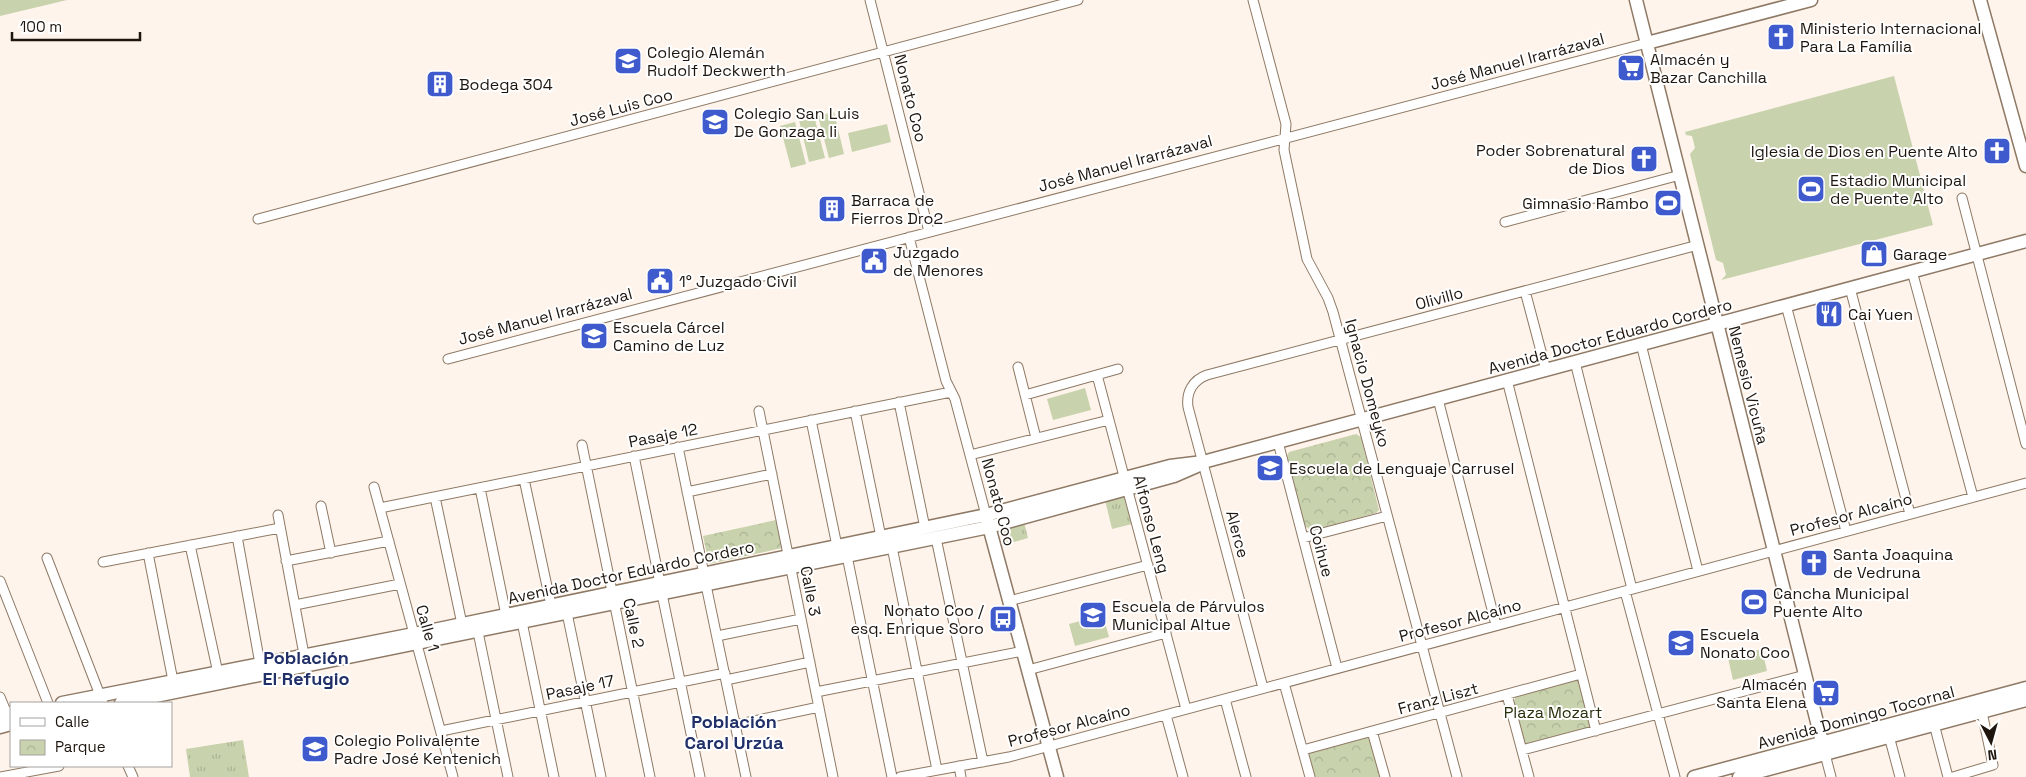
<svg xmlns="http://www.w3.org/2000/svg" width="2026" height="777" viewBox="0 0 2026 777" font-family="'Space Grotesk',sans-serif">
  <defs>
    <pattern id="grass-tufts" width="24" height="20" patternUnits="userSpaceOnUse" patternTransform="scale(1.25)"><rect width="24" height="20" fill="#c8d2ac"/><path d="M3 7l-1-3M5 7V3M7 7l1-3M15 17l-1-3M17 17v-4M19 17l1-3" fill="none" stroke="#abb493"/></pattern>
    <pattern id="park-crowns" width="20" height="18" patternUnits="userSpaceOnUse" patternTransform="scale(1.25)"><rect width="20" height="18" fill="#c8d2ac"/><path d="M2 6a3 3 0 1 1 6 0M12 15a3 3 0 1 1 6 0" fill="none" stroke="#abb493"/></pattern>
  </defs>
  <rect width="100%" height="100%" fill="#fef4eb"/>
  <path fill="url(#grass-tufts)" d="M 1124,495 L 1132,524 L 1112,529 L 1105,500 Z
    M 1024,522 L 1028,538 L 1007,544 L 1002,528 Z
    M 243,740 L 249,777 L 190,777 L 186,749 Z"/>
  <path fill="url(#park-crowns)" d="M 1356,434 L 1361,437 L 1379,510 L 1376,513 L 1312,531 L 1305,526 L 1287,456 L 1289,452 Z
    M 776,520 L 782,548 L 709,564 L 703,536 Z
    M 1576,680 L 1580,682 L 1592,724 L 1589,729 L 1529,744 L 1524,744 L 1514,702 L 1515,697 Z
    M 1367,735 L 1371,738 L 1381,777 L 1313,777 L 1306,754 L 1309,750 Z"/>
  <path fill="#c8d2ac" d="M 0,0 L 67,0 L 0,16 Z
    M 1894,76 L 1933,225 L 1721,280 L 1726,275 L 1723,263 L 1716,260 L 1690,154 L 1695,148 L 1692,136 L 1686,135 L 1685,132 Z
    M 834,112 L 844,154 L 829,158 L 818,116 Z
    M 814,116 L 825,158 L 809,162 L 799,120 Z
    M 795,122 L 806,164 L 791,168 L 780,126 Z
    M 887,124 L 891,142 L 852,152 L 848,133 Z
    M 1085,388 L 1091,410 L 1053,420 L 1047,399 Z
    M 1103,615 L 1109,637 L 1075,646 L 1069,624 Z
    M 1762,649 L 1767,671 L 1733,680 L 1728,658 Z"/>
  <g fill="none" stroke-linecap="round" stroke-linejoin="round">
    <defs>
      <path id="street" d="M 870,0 L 929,232
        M 1253,0 L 1286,124 L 1284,150 L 1307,259 L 1328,298 L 1333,312 L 1457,777
        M 1962,198 L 2026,444
        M 258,219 L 1078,0
        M 1505,222 L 1680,175
        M 909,237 L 946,381 L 955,399 L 986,515
        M 1912,271 L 1973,497
        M 1850,288 L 1910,514
        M 1525,291 L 1546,370
        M 1786,305 L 1846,531
        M 1641,344 L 1698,571
        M 448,359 L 1647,43
        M 1575,362 L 1632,589
        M 1018,367 L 1036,438
        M 1097,375 L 1186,709
        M 1507,380 L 1596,731
        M 1025,395 L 1118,369
        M 1438,399 L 1496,625
        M 899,402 L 925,528
        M 759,411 L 833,777
        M 855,411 L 881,537
        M 811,420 L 837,546
        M 1278,442 L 1337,668
        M 582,445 L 650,777
        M 678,447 L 704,574
        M 970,455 L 1109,420
        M 634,456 L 660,583
        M 524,479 L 551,605
        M 374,487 L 453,777
        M 480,488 L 506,615
        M 687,492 L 772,474
        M 435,497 L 462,624
        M 321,506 L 331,553
        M 380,508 L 951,392
        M 278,515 L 305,660
        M 237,536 L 260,664
        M 936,538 L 983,762
        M 1303,538 L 1387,516
        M 190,545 L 218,673
        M 892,547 L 937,770
        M 148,553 L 174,686
        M 847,556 L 892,777
        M 47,558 L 103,703
        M 286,561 L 389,541
        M 103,562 L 280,528
        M 0,581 L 48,703
        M 706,585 L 746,777
        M 1625,591 L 1675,777
        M 662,594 L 700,777
        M 1009,601 L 1148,565
        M 295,605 L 400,584
        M 567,613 L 601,777
        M 522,622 L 554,777
        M 478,632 L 508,777
        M 717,636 L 801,619
        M 1028,670 L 1166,633
        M 726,680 L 810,662
        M 1284,683 L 1310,777
        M 1263,688 L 1188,407 C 1186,392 1193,380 1207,375 L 1698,245
        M 816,692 L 1023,651
        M 1507,695 L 1529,777
        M 0,697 L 7,714
        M 1225,699 L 1246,777
        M 1166,715 L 1183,777
        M 1934,724 L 1948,777
        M 735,725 L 819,707
        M 441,731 L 725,673
        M 1372,731 L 1385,777
        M 1889,736 L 1900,777
        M 1303,750 L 1581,674
        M 1522,750 L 1805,675
        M 1825,754 L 1831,777
        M 128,766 L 133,777
        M 959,766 L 961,777
        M 0,777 L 59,766
        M 900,777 L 1009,757 L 2026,483
        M 1953,777 L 1993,765 L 1982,712"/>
      <path id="secondary" d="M 1636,0 L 1825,754
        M 1980,0 L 2026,166
        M 1647,43 L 1811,0
        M 987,519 L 1057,777
        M 62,703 L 424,632 L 986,515 L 1170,466 L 1203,462 L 2026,241
        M 121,703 L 989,527 L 1174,476 L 1197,466
        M 0,715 L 11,713
        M 0,727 L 11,724
        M 1694,777 L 2026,688
        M 1739,777 L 2026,700"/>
    </defs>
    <use href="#street" stroke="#8e7965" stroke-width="11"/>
    <use href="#secondary" stroke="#8e7965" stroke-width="15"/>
    <use href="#street" stroke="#fff" stroke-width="9"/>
    <use href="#secondary" stroke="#fff" stroke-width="12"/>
  </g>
  <defs>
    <symbol id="church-square" viewBox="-11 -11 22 22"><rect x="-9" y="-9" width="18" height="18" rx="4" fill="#3f5acc" stroke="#fff"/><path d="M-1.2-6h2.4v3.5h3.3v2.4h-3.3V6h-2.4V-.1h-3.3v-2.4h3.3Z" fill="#fff"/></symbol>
    <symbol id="school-square" viewBox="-11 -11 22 22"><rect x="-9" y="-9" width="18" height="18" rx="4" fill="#3f5acc" stroke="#fff"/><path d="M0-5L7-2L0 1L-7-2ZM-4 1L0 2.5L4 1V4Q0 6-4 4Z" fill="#fff"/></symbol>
    <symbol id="supermarket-square" viewBox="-11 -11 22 22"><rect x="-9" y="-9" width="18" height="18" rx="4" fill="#3f5acc" stroke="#fff"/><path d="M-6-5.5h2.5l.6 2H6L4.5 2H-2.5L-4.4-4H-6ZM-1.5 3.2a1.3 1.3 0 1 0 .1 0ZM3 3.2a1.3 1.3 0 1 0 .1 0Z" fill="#fff"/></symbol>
    <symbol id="building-square" viewBox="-11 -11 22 22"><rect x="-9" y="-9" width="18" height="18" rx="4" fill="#3f5acc" stroke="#fff"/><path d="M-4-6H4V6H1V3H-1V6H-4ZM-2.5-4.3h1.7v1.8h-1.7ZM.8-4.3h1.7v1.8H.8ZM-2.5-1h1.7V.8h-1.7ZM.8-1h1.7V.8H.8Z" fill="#fff"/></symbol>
    <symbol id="stadium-square" viewBox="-11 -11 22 22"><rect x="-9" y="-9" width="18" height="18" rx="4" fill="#3f5acc" stroke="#fff"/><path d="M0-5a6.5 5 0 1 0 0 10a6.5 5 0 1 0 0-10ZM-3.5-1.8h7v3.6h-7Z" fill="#fff"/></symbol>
    <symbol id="shop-square" viewBox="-11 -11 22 22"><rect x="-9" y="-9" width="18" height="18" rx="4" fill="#3f5acc" stroke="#fff"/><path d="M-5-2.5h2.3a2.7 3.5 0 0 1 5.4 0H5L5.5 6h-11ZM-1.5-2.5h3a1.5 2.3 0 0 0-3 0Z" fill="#fff"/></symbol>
    <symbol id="civic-square" viewBox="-11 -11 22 22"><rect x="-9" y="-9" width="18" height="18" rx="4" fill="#3f5acc" stroke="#fff"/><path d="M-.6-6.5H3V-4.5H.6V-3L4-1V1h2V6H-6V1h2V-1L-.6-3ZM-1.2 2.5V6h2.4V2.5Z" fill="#fff"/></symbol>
    <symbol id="restaurant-square" viewBox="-11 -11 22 22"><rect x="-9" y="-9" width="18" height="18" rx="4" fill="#3f5acc" stroke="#fff"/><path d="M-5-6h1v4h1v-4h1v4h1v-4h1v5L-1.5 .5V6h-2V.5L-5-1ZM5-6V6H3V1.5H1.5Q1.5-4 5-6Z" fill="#fff"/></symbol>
    <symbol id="bus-square" viewBox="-11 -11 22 22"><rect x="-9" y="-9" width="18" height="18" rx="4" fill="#3f5acc" stroke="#fff"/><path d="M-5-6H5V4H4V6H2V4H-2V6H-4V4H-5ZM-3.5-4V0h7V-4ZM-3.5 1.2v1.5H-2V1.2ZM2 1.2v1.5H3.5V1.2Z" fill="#fff"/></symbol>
  </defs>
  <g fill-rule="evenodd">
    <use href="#church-square" x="1765" y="21" width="32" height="32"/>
    <use href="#school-square" x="612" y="45" width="32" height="32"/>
    <use href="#supermarket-square" x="1615" y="52" width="32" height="32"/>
    <use href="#building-square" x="424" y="68" width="32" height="32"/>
    <use href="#school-square" x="699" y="106" width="32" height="32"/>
    <use href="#church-square" x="1981" y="135" width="32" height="32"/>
    <use href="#church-square" x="1628" y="143" width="32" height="32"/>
    <use href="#stadium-square" x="1795" y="173" width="32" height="32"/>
    <use href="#stadium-square" x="1652" y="187" width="32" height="32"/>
    <use href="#building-square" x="816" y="193" width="32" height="32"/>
    <use href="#shop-square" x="1858" y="238" width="32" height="32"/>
    <use href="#civic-square" x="858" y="245" width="32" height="32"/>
    <use href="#civic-square" x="644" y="265" width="32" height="32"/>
    <use href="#restaurant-square" x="1813" y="298" width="32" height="32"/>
    <use href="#school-square" x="578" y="320" width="32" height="32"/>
    <use href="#school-square" x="1254" y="452" width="32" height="32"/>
    <use href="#church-square" x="1798" y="547" width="32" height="32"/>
    <use href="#stadium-square" x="1738" y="586" width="32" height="32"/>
    <use href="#school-square" x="1077" y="599" width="32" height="32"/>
    <use href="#bus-square" x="987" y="603" width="32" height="32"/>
    <use href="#school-square" x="1665" y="627" width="32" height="32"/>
    <use href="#supermarket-square" x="1810" y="677" width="32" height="32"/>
    <use href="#school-square" x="299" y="733" width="32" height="32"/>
  </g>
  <g text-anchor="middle" stroke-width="4" stroke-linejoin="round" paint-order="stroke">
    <g font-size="16" fill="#1e160e" stroke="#fff" text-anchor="start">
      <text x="1800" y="34">Ministerio Internacional<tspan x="1800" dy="18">Para La Família</tspan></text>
      <text x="647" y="58">Colegio Alemán<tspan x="647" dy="18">Rudolf Deckwerth</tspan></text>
      <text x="1650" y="65">Almacén y<tspan x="1650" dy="18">Bazar Canchilla</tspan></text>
      <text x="459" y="90">Bodega 304</text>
      <text x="734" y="119">Colegio San Luis<tspan x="734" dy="18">De Gonzaga Ii</tspan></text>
      <text x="1625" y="156" text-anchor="end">Poder Sobrenatural<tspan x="1625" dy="18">de Dios</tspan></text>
      <text x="1978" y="157" text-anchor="end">Iglesia de Dios en Puente Alto</text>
      <text x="1830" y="186">Estadio Municipal<tspan x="1830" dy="18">de Puente Alto</tspan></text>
      <text x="851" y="206">Barraca de<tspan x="851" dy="18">Fierros Dro2</tspan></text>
      <text x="1649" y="209" text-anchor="end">Gimnasio Rambo</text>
      <text x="893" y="258">Juzgado<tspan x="893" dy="18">de Menores</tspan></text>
      <text x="1893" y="260">Garage</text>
      <text x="679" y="287">1° Juzgado Civil</text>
      <text x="1848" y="320">Cai Yuen</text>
      <text x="613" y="333">Escuela Cárcel<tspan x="613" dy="18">Camino de Luz</tspan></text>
      <text x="1289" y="474">Escuela de Lenguaje Carrusel</text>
      <text x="1833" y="560">Santa Joaquina<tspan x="1833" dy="18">de Vedruna</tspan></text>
      <text x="1773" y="599">Cancha Municipal<tspan x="1773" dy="18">Puente Alto</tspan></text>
      <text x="1112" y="612">Escuela de Párvulos<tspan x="1112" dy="18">Municipal Altue</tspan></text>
      <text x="984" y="616" text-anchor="end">Nonato Coo /<tspan x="984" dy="18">esq. Enrique Soro</tspan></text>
      <text x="1700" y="640">Escuela<tspan x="1700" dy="18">Nonato Coo</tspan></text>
      <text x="1807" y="690" text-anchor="end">Almacén<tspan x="1807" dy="18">Santa Elena</tspan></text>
      <text x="334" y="746">Colegio Polivalente<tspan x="334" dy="18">Padre José Kentenich</tspan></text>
    </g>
    <g font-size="16" fill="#1e160e" stroke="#fff">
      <text transform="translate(1517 61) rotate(-15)" y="6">José Manuel Irarrázaval</text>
      <text transform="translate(911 98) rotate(76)" y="6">Nonato Coo</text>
      <text transform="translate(621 107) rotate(-15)" y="6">José Luis Coo</text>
      <text transform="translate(1125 163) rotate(-15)" y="6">José Manuel Irarrázaval</text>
      <text transform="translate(1439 298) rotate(-15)" y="6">Olivillo</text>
      <text transform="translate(545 316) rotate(-15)" y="6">José Manuel Irarrázaval</text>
      <text transform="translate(1610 336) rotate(-15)" y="6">Avenida Doctor Eduardo Cordero</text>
      <text transform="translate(1368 383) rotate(75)" y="6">Ignacio Domeyko</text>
      <text transform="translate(1749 385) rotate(76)" y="6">Nemesio Vicuña</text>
      <text transform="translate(663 435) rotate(-11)" y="6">Pasaje 12</text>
      <text transform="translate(999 502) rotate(75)" y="6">Nonato Coo</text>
      <text transform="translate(1851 514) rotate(-15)" y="6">Profesor Alcaíno</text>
      <text transform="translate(1152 524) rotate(75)" y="6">Alfonso Leng</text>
      <text transform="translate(1238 534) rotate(75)" y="6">Alerce</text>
      <text transform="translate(1322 551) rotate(75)" y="6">Coihue</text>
      <text transform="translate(631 572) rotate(-12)" y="6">Avenida Doctor Eduardo Cordero</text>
      <text transform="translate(811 591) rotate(79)" y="6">Calle 3</text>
      <text transform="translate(1460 620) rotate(-15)" y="6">Profesor Alcaíno</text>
      <text transform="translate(634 623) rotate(78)" y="6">Calle 2</text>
      <text transform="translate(428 628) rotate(74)" y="6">Calle 1</text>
      <text transform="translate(580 687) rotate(-12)" y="6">Pasaje 17</text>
      <text transform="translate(1438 698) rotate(-15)" y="6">Franz Liszt</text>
      <text transform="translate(1856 717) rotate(-15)" y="6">Avenida Domingo Tocornal</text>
      <text transform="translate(1069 725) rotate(-15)" y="6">Profesor Alcaíno</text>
    </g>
    <g font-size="16" fill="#272e0a" stroke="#fff">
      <text x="1553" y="718">Plaza Mozart</text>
    </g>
    <g font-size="18" font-weight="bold" fill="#213068" stroke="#fff">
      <text x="306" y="664">Población<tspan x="306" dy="21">El Refugio</tspan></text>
      <text x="734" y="728">Población<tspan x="734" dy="21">Carol Urzúa</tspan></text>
    </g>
  </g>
  <rect x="10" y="702" width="162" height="65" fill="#ffffff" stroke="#a5a29f"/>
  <rect x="20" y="718" width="25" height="8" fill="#ffffff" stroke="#a5a29f"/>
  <text x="55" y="727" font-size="15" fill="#1e160e">Calle</text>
  <rect x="20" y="740" width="25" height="15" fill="url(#park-crowns)" stroke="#a5a29f"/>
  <text x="55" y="752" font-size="15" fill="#1e160e">Parque</text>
  <g transform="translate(1991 742) rotate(174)" stroke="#ffffff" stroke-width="4" paint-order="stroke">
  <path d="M0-4L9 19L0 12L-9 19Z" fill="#1e160e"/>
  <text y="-8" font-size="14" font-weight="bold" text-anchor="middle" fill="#1e160e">N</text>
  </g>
  <path d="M12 32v8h128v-8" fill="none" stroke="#1e160e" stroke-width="2.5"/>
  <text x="20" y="32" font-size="15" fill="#1e160e" stroke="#ffffff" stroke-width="4" paint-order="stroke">100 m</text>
</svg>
